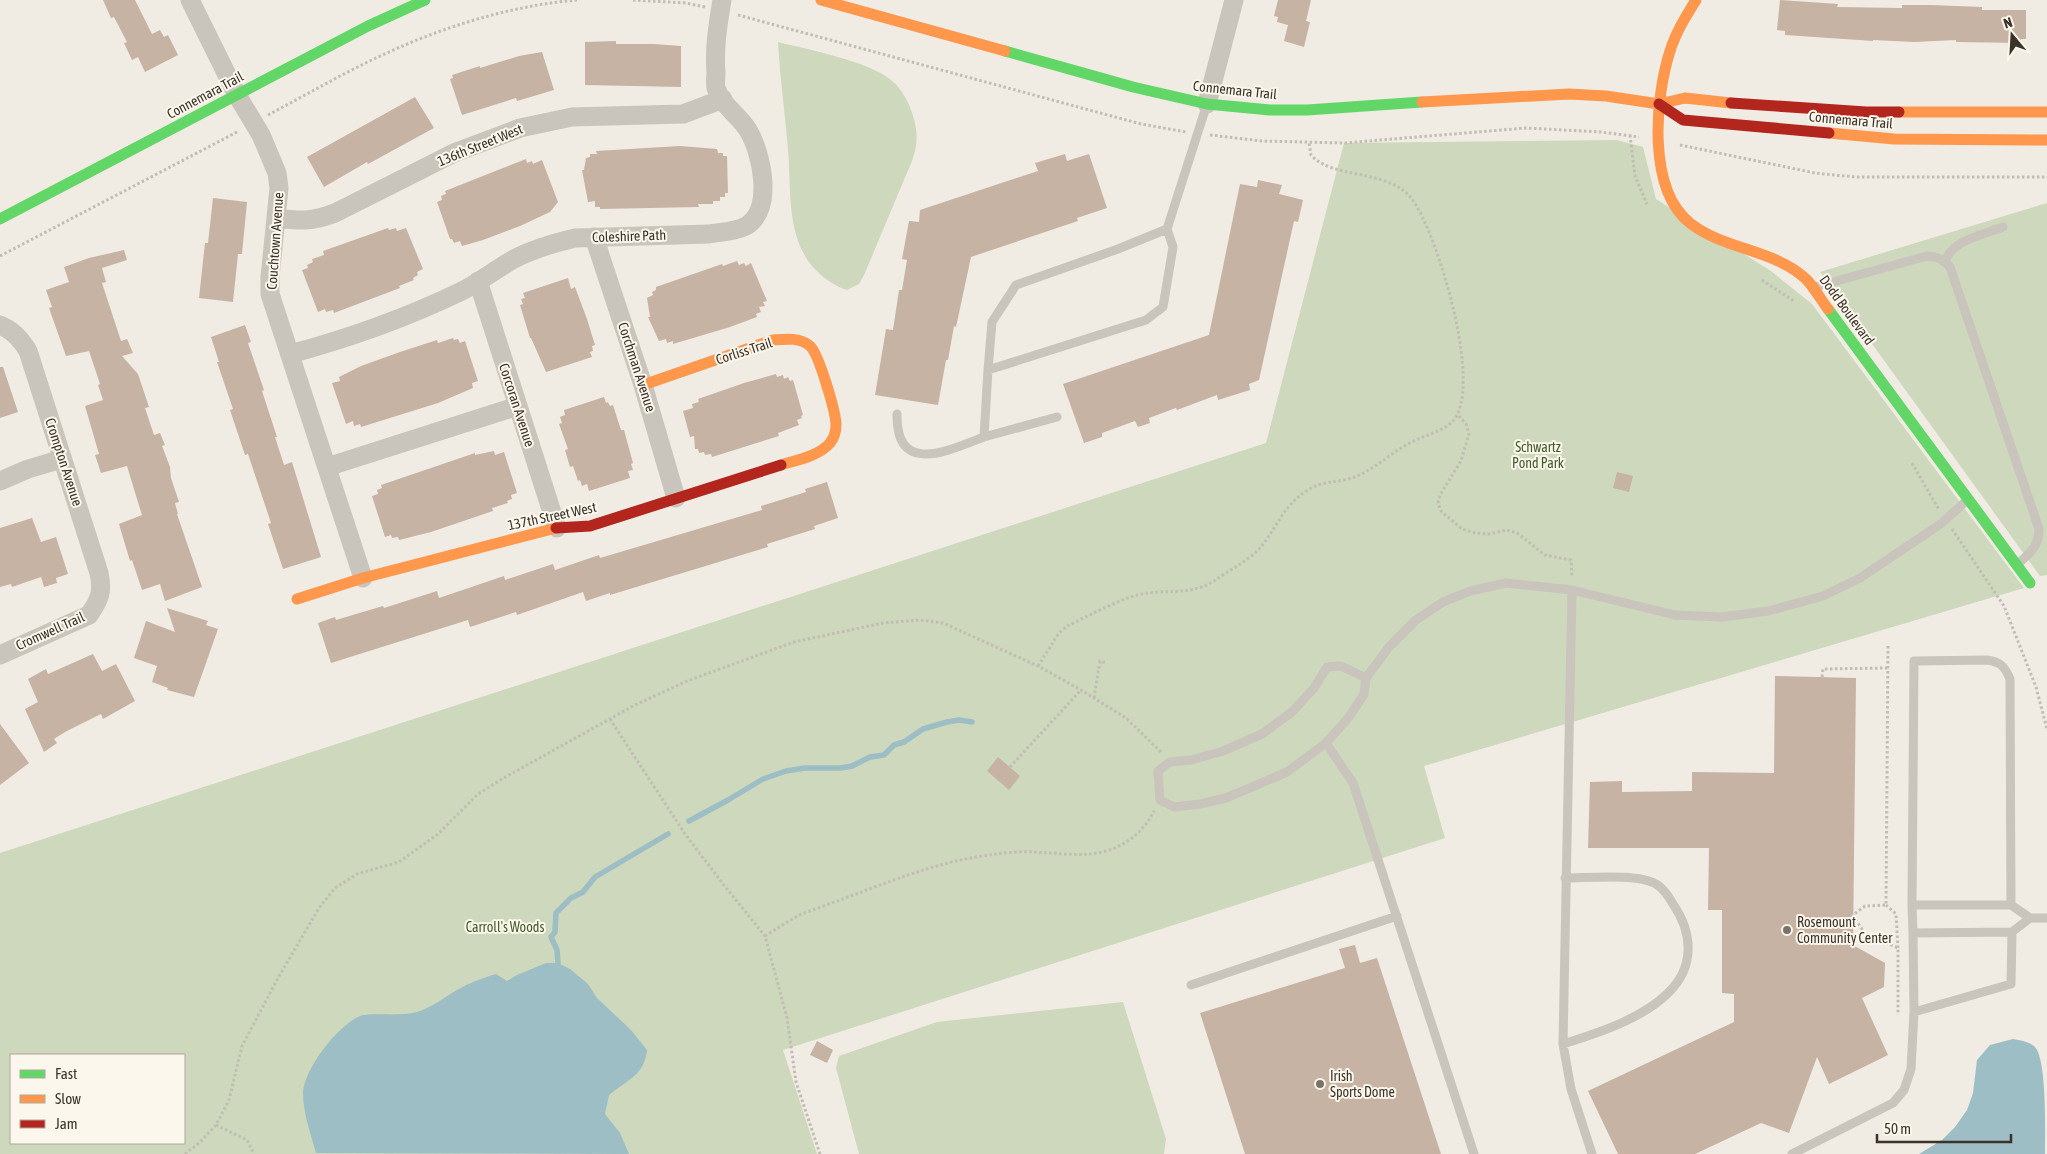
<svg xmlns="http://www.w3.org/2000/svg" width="2047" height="1154" viewBox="0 0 2047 1154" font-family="'Asap Condensed',sans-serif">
  <rect width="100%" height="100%" fill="#f0ece3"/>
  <path fill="#cdd8bc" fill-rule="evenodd" d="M 778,42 C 806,49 871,62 891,80 C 902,89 909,102 913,116 C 918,132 918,144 912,161 L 864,275 L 859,284 L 847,290 C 831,285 812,270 804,254 C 787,224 791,182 788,149 C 785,113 780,78 778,42 Z
    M 1617,140 L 1643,147 L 1656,199 L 1771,271 L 1812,304 L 2024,588 L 1424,766 L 1445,838 L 783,1050 L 817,1154 L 0,1154 L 0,853 L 1266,443 L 1344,143 ZM 11,1055 L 184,1055 L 184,1143 L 11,1143 Z
    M 2047,203 L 2047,575 L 2040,576 L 1820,272 Z
    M 1123,1002 L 1166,1139 L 1164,1154 L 859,1154 L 836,1068 L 839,1056 L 937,1022 Z"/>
  <path fill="#9dbec4" d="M 546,963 L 558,963 L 570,969 L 588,984 L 597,998 L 631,1030 L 647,1050 C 644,1076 628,1079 609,1095 L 605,1114 L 620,1133 L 629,1154 L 316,1153 C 311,1135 303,1113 303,1093 C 304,1069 338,1025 360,1016 C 373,1012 400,1017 417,1012 C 433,1007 443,998 457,990 C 469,983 482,978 496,974 L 507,981 L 517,975 Z
    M 2013,1039 C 2020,1040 2030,1042 2035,1047 C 2047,1060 2045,1133 2045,1154 L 1919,1154 L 1942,1140 L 1955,1127 L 1967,1110 L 1973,1093 L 1977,1060 L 1990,1045 Z"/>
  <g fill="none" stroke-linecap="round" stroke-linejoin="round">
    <path stroke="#9dbec4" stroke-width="5.5" d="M 689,821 L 728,800 L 763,779 L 786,771 L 805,768 L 841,768 L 852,766 L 870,757 L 884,755 L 894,745 L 904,742 L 923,729 L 947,722 L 959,720 L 972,722
      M 558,963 L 557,950 L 551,937 L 555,932 L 556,913 L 571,898 L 583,892 L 595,877 L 668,834"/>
  </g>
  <path fill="#c6b3a3" d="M 103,0 L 135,0 L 152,34 L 160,30 L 164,37 L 168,35 L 178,55 L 145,72 L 138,57 L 132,60 L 124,43 L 127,42 L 114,17 L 111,18 Z
    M 1278,0 L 1311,0 L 1306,21 L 1310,22 L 1304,47 L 1284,41 L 1288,25 L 1277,22 L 1278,17 L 1274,16 Z
    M 1780,0 L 1838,4 L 1837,7 L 1902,8 L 1902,5 L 1931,5 L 1982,7 L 1982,10 L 2026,10 L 2026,39 L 2021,39 L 2021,43 L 1956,42 L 1956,40 L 1914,42 L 1873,40 L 1873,41 L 1785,35 L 1785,31 L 1777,30 Z
    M 616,41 L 616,44 L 654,44 L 681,46 L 681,87 L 585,85 L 585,42 Z
    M 542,52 L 554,90 L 517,101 L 516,98 L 462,115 L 450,79 L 453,78 L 452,75 L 480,66 L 480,68 L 519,56 Z
    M 415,97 L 434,128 L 368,164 L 367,162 L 324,187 L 307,157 Z
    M 680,146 L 717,149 L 718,153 L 723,153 L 723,156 L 727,156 L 728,193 L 725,193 L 725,197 L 720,197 L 720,201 L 713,201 L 713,204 L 698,204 L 699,207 L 600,209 L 600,207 L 595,207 L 595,201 L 588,202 L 582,170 L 584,170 L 586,158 L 590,157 L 590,154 L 597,154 L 596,151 Z
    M 1065,154 L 1067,161 L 1089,154 L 1107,208 L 1077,218 L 1078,221 L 971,257 L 956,327 L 954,326 L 948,360 L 946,360 L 938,405 L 875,395 L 886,329 L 893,330 L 899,290 L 902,290 L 907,260 L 902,259 L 909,221 L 919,222 L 920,210 L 1038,171 L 1035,163 Z
    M 526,159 L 527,163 L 532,161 L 533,164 L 542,160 L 558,202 L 550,212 L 520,226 L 483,240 L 462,246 L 460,241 L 454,243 L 452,239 L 450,239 L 437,202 L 442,200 L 441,196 L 446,194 L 445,191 Z
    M 1258,180 L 1282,185 L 1279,194 L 1303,200 L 1298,222 L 1294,221 L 1259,380 L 1249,384 L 1250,390 L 1218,400 L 1217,395 L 1177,410 L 1176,408 L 1149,418 L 1150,423 L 1138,427 L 1135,421 L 1102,433 L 1102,437 L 1084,443 L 1063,384 L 1209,335 L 1240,184 L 1257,187 Z
    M 213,198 L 247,202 L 242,254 L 238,254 L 233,302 L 199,298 L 205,243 L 208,243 Z
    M 388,228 L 389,230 L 396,228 L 397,231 L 406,228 L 423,269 L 417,272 L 418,275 L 413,278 L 414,280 L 399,286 L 400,288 L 334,313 L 333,310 L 326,312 L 325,309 L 318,312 L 302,270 L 308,268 L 307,265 L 313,262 L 312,259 L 324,255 L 323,251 Z
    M 124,250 L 127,260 L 102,268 L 106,282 L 102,283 L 121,341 L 127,339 L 133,353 L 122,356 L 138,374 L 149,407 L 145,408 L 154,435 L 160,433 L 165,445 L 162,446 L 170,467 L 171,478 L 179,502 L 175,503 L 178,514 L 177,514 L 202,587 L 165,601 L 160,584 L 142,590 L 132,560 L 130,561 L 119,524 L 142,515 L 137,499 L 127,466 L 101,473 L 95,455 L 99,454 L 85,406 L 103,400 L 98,385 L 100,384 L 89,351 L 66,356 L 49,308 L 52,307 L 46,290 L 69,282 L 64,267 L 89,258 Z
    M 737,261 L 739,265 L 744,263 L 746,266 L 751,263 L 767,301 L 763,302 L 765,306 L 759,307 L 761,312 L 756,314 L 757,317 L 730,327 L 673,344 L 673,341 L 667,343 L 666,339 L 659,341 L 648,317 L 650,317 L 647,298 L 653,295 L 652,292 L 656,290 L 656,287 L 722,264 L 723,266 Z
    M 568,278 L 571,289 L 575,287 L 587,319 L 595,345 L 592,346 L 593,351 L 590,352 L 592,357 L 546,372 L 531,338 L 530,338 L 520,305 L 523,304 L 521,299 L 525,298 L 523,293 Z
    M 245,325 L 251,342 L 248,343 L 264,390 L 262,391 L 277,437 L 275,437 L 284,465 L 292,462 L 321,557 L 283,569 L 268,524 L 271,523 L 248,454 L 245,455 L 230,410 L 233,409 L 217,362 L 219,362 L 211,337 Z
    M 453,338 L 454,340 L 458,339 L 460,343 L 465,341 L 478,381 L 472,383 L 473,388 L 438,403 L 361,427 L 360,424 L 354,426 L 353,421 L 346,424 L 332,383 L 340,381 L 339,377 L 361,366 L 400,352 L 437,340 L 438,343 Z
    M 0,367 L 3,367 L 18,412 L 0,418 Z
    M 776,374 L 777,377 L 783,375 L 784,379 L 788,377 L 790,381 L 793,380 L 803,415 L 801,416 L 802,418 L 797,420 L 799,425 L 778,433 L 779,436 L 712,457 L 711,454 L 705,455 L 704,452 L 699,453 L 698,449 L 695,449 L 694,436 L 690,437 L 683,411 L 693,408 L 692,404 L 699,402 L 698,399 L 744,383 Z
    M 604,397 L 606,403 L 608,402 L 610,406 L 613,405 L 621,430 L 624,430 L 633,463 L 631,464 L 633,470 L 628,471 L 630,478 L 589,491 L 587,484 L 582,486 L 580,480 L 578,481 L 573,466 L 570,467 L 565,450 L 568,449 L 559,424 L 562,423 L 560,417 L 565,415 L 564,410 Z
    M 494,451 L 495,455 L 504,452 L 517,493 L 511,495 L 512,499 L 507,501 L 508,503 L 492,508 L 493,511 L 431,532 L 399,540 L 398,537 L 392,538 L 391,535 L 385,537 L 372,496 L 378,494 L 377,490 L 382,488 L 381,485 L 475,453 L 475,455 Z
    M 1617,472 L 1633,476 L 1629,492 L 1613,488 Z
    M 827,482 L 838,518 L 814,526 L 815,529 L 767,544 L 768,547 L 610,595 L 610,593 L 586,601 L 583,592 L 517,615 L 516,612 L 470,627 L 468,620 L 331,663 L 318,623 L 335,617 L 336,620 L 383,606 L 384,608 L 437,591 L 439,598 L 504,576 L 505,580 L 553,564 L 555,570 L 599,555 L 600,558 L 762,510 L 761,506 L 806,492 L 805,489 Z
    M 32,518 L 41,542 L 56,537 L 68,574 L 56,578 L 57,583 L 44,587 L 41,577 L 12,587 L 11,584 L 0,587 L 0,528 Z
    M 167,608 L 208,621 L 206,625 L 218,629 L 194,697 L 167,690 L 168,688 L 152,682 L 157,666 L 134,658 L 146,621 L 175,632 Z
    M 93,654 L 102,671 L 116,664 L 135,701 L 103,719 L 101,714 L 65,732 L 54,739 L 57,743 L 44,752 L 25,709 L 38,702 L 28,679 L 46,669 L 48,674 Z
    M 1775,676 L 1856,678 L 1853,945 L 1885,963 L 1884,987 L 1862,998 L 1888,1055 L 1829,1084 L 1817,1057 L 1789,1133 L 1761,1123 L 1695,1154 L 1618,1154 L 1588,1091 L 1734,1022 L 1734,994 L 1722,993 L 1722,910 L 1708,910 L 1709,848 L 1588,848 L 1590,782 L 1622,781 L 1622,792 L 1692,791 L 1692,772 L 1774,773 Z
    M 0,724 L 29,763 L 0,785 Z
    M 998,757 L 1020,776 L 1009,790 L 987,771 Z
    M 1355,945 L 1360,963 L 1377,958 L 1441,1154 L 1245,1154 L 1200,1013 L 1345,968 L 1339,949 Z
    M 817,1041 L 833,1050 L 827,1063 L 810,1055 Z"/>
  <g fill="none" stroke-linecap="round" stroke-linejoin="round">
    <path stroke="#c2bdb4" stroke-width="3" stroke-dasharray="2.5 2.5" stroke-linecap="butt" d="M 633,0 L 686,3 L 705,7
      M 738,15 L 1141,124 L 1186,132
      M 268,115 C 304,96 340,75 376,58 C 439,28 508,6 577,0
      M 1210,135 L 1262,141 L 1344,143 L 1526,128 L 1601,132 L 1639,137
      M 1630,135 L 1635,176 L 1647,204
      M 1680,145 L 1815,173 L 1856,177 L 2047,177
      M 0,256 L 239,131
      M 1762,280 L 1794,301
      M 1459,416 L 1466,424 L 1469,434 L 1461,461 L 1440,495 L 1438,503 L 1441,511 L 1462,529 L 1475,533 L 1489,534 L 1507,530 L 1517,533 L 1545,555 L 1571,560 L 1572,577
      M 1912,463 L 1939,510
      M 1952,529 L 2004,606 L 2036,687 L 2047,729
      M 1888,646 L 1886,905 L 1865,906 L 1853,915 L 1865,934 L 1898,948 L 1898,1015
      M 1038,666 L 1059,633 L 1067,626 C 1089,616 1113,602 1137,595 C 1165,588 1188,597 1214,581 C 1228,571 1248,561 1260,548 C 1277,528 1283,505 1308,490 C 1323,480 1341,483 1357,476 C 1376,468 1391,453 1408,444 C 1422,436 1439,433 1451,423 C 1486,392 1437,232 1412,199 C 1388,168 1333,180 1311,155 L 1309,143
      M 1822,677 L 1823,669 L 1887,668
      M 1094,698 L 1100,661 L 1107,663
      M 610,719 L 685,834 L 723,884 L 765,936 L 787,1018 L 796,1082 L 820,1154
      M 1010,767 L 1081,690
      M 1886,905 L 1896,914 L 1898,948
      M 765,936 L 799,915 L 815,909 C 873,889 928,863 989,855 C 1003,853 1020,851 1034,852 C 1059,853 1085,858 1109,850 C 1129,844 1145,829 1154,811
      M 216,1125 L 247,1140 L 254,1154
      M 185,1154 L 199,1143 L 216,1125 L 229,1100 L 242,1046 L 278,978 L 319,908 L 335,888 L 357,874 L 399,862 L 438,834 L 478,794 L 502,779 L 633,706 L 687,681 L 794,642 L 883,623 L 920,620 L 943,623 L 1038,666 L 1081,690 L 1126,718 L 1161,752"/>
    <path stroke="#c9c4bc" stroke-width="9" d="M 1167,229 L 1118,249 L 1016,285 L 992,322 L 988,370 L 1146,320 L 1163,307 L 1173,247 L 1167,229 L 1206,107
      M 1945,261 C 1954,239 1983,235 2003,227
      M 1815,287 L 1927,256 C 1938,257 1943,259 1950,267 L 2039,529 C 2039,546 2031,552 2019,563
      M 897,414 C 896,477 949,450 984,437 L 988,370
      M 984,437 L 1057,417
      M 1572,590 L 1563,1044 L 1571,1089 L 1592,1154
      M 1366,678 L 1341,666 L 1327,667 L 1314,688 L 1292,712 L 1262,734 L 1223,751 L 1191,760 L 1170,762 L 1158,771 L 1160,800 L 1174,807 L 1200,804 L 1226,798 L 1287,772 L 1326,743 L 1349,717 L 1364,694 L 1366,678 L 1389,647 L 1416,620 L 1443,602 L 1470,591 L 1506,583 L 1572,590 L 1675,615 L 1722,617 L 1768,611 L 1823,596 L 1860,578 L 1942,523 L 1966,501
      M 1326,743 L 1353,783 L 1474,1154
      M 1912,905 L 1914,661 L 1987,660 C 2001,662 2005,667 2010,679 L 2011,905
      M 2030,918 L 2012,932 L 1913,933 L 1912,905 L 2011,905 L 2030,918 L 2047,918
      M 1191,985 L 1397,916
      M 1914,1012 L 2011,984 L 2012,932
      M 1563,1044 C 1598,1033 1642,1019 1668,993 C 1695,967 1693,933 1673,904 C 1669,897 1663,888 1656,884 C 1638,873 1587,878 1565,878
      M 1792,1154 L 1893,1103 L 1904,1090 L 1911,1069 L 1914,1012 L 1913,933"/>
    <path stroke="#c9c4bc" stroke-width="19" d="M 190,0 L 237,95 L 261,135 L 277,173 L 279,188 L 270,277 L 270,294 L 363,578
      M 1207,104 L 1234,0
      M 276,218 C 301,221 311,222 335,213 L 454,153 L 520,128 L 572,117 L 683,114 L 723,99
      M 594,237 L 643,385 L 676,498
      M 478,281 L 557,528
      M 0,325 C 13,330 21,339 28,351 L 99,573 C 103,592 100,599 89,615 L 0,655
      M 290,354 C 350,338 406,318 462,291 C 480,282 496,269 514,259 C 533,249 554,243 575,238 L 709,234 C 720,232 735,232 746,226 C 774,210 762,153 748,130 C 739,115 722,106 716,88 C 715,83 716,77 716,72 C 714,48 718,24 722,0
      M 327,467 L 518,406
      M 0,481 L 28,469 L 62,459"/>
    <path stroke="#63d668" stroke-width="11" d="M 1005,51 L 1133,87 L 1207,104 L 1270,110 L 1307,110 L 1422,102
      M 0,219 L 368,26 L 425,0
      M 1828,309 L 2030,583"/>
    <path stroke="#ff974d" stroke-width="11" d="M 821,0 L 1005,51
      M 1696,0 C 1686,16 1676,32 1670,51 C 1655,98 1647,189 1690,223 C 1724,250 1774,249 1806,279 C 1814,287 1821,300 1828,309
      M 1422,102 L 1569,94 L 1606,96 L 1659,104 L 1685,98 L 1731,103
      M 1899,112 L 2047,112
      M 1829,133 L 1894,139 L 2047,140
      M 643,385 L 773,340 C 785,339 800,337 810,346 C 819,354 836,413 836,425 C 836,432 834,438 830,443 C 819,456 797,460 781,465
      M 297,599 L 363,578 L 556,528"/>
    <path stroke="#b3261e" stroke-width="11" d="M 1731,103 L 1866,112 L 1899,112
      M 1659,104 L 1683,120 L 1829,133
      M 556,528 L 590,526 L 781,465"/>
  </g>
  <g fill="#7a736a" stroke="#fcf7ec" stroke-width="2">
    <circle cx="1787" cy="930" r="5"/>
    <circle cx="1320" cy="1084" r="5"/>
  </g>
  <g text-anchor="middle" stroke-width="4" stroke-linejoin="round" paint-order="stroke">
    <g font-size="14" fill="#3b3229" stroke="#fcf7ec">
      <text transform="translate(1235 90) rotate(6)" y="5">Connemara Trail</text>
      <text transform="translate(205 95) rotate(-28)" y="5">Connemara Trail</text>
      <text transform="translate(1851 120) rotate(5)" y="5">Connemara Trail</text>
      <text transform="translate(480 145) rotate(-22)" y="5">136th Street West</text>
      <text transform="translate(629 236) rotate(-2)" y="5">Coleshire Path</text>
      <text transform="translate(275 241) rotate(-86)" y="5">Couchtown Avenue</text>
      <text transform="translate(1847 310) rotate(54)" y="5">Dodd Boulevard</text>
      <text transform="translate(744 351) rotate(-18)" y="5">Corliss Trail</text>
      <text transform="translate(637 367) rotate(72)" y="5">Corchman Avenue</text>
      <text transform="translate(517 405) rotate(72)" y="5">Corcoran Avenue</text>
      <text transform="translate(64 462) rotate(72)" y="5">Crompton Avenue</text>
      <text transform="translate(552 516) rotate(-12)" y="5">137th Street West</text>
      <text transform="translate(50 631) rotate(-24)" y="5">Cromwell Trail</text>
    </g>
    <g font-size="14" fill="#425d2a" stroke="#fcf7ec">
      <text x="1538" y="452">Schwartz<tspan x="1538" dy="16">Pond Park</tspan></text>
      <text x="505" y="932">Carroll's Woods</text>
    </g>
    <g font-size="14" fill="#3b3229" stroke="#fcf7ec" text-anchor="start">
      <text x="1797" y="927">Rosemount<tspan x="1797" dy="16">Community Center</tspan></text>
      <text x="1330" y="1081">Irish<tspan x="1330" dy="16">Sports Dome</tspan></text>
    </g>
  </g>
  <rect x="10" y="1054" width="175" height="90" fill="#fcf7ec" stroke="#afa89e"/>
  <rect x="20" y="1070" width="25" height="8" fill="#63d668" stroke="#afa89e"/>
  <text x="55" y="1079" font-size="15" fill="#3b3229">Fast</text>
  <rect x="20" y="1095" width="25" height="8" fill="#ff974d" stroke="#afa89e"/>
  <text x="55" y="1104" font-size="15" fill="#3b3229">Slow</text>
  <rect x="20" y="1120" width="25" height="8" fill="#b3261e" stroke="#afa89e"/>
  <text x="55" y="1129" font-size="15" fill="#3b3229">Jam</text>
  <g transform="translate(2012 35) rotate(342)" stroke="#fcf7ec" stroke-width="4" paint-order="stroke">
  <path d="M0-4L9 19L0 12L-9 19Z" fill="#3b3229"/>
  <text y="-8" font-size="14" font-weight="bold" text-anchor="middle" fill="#3b3229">N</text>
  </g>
  <path d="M1877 1134v8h134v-8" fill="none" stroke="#3b3229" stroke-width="2.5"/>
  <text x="1884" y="1134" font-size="15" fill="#3b3229" stroke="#fcf7ec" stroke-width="4" paint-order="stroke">50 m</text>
</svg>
